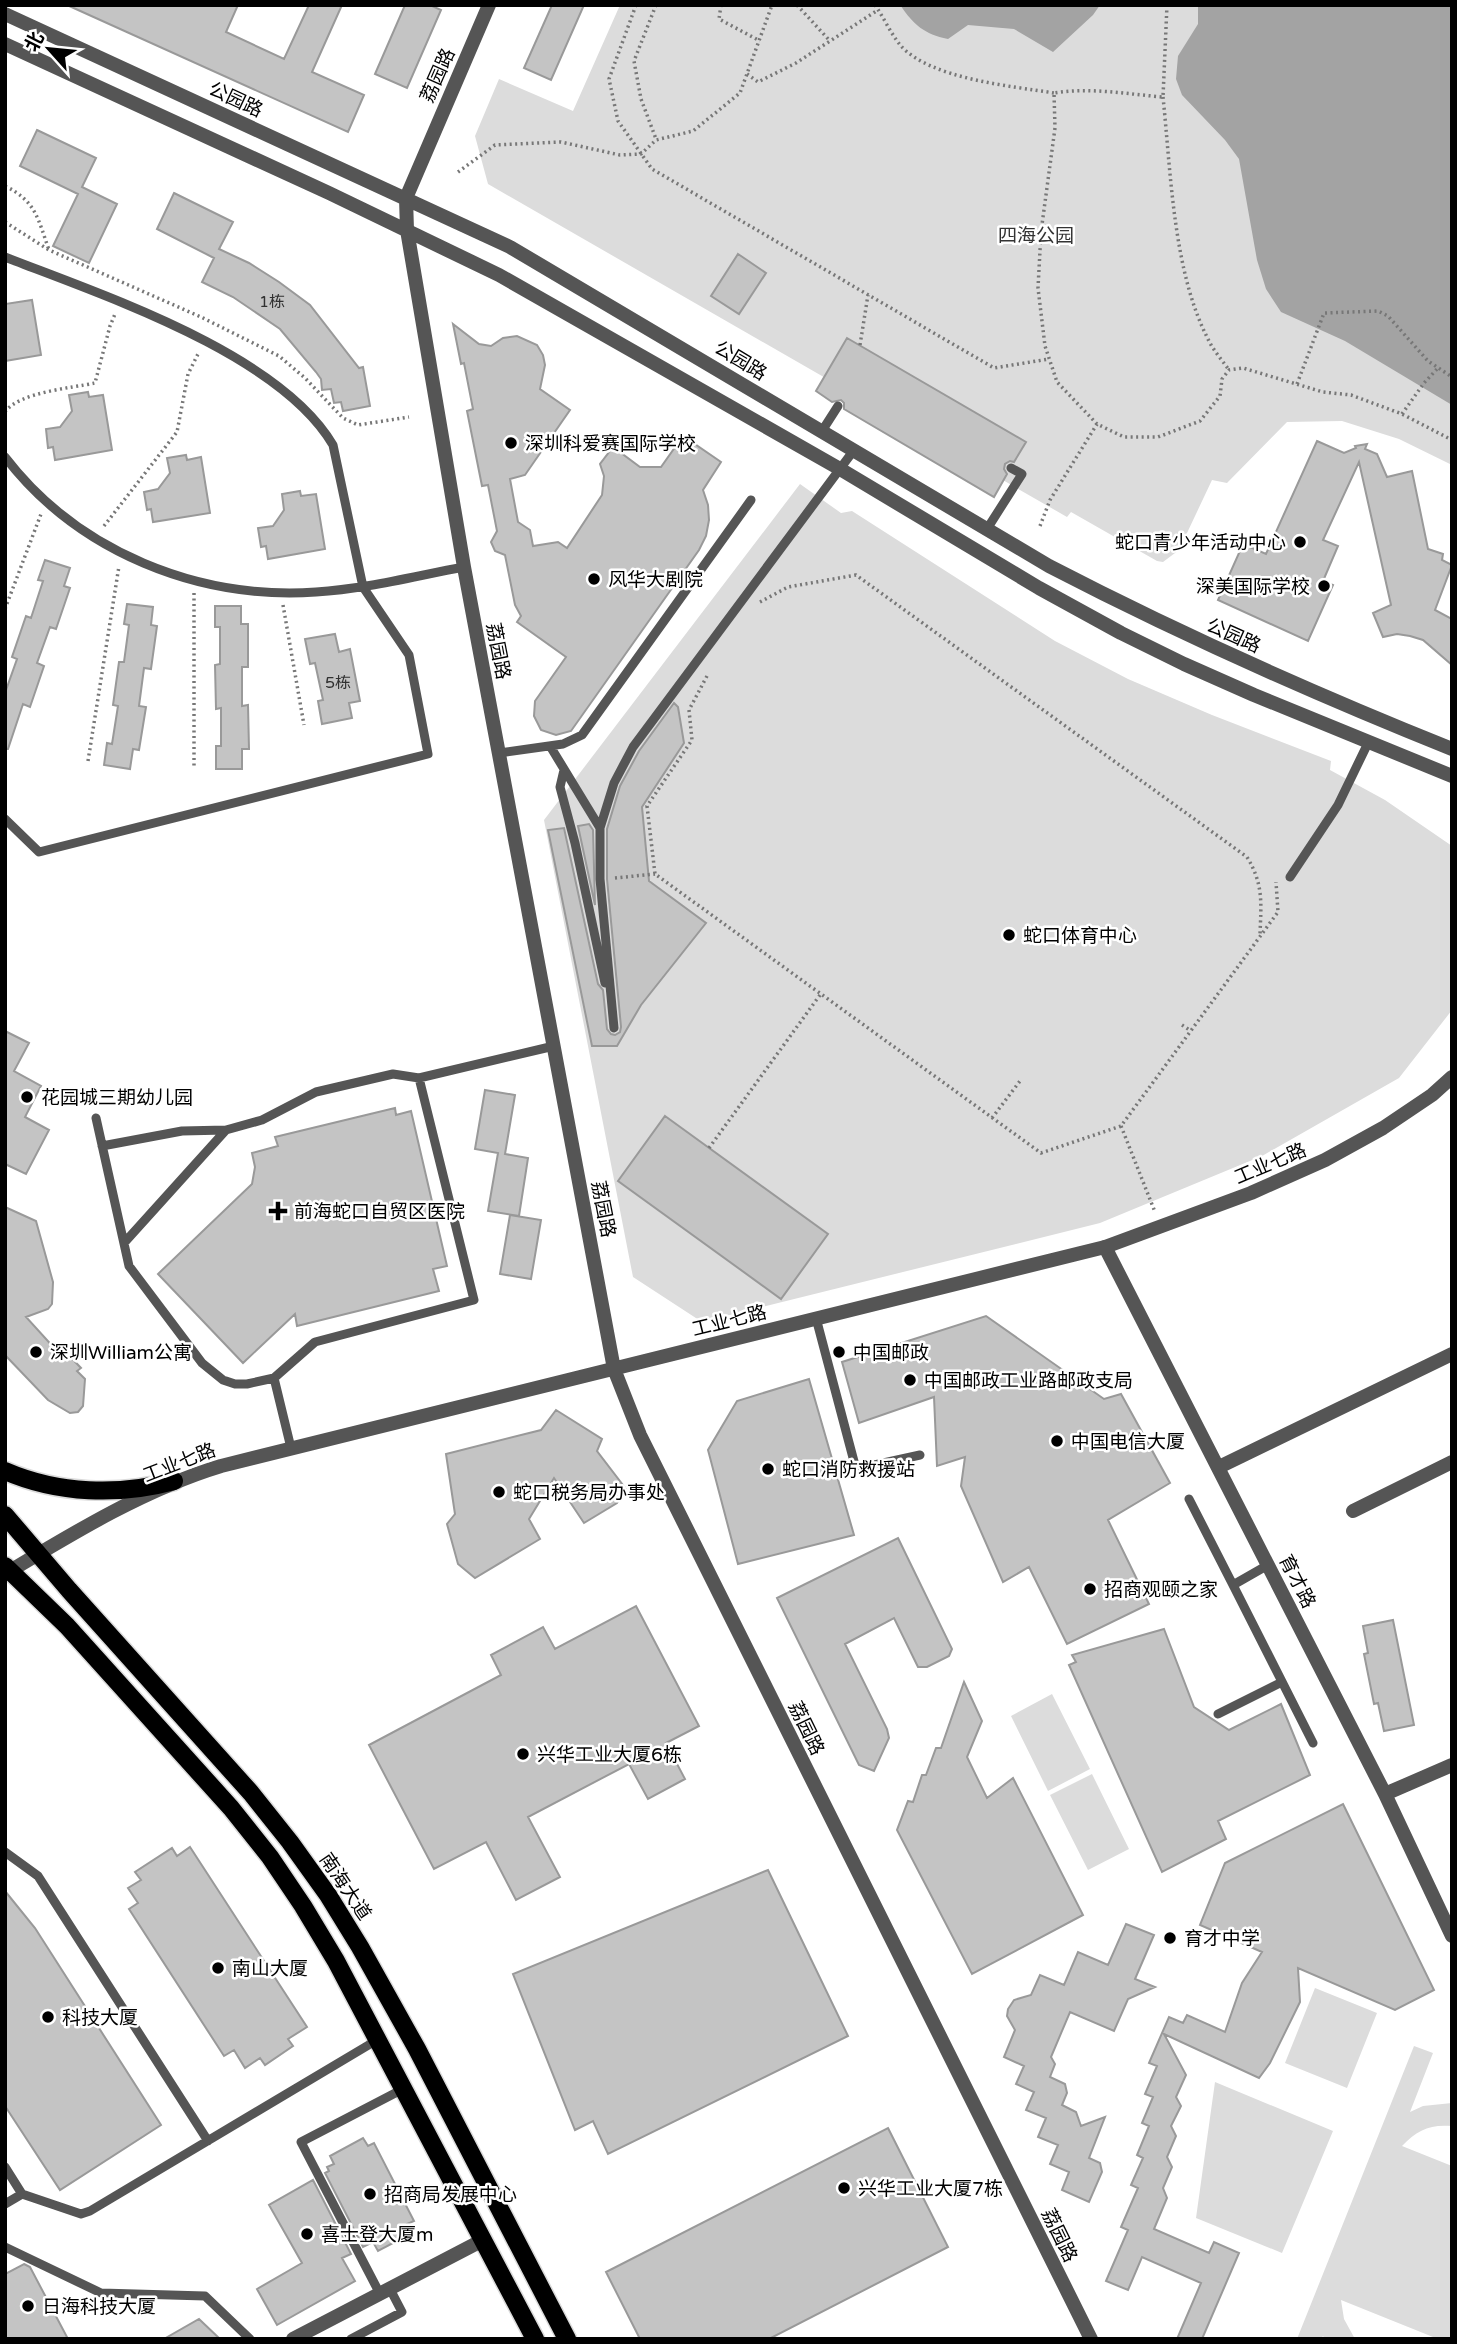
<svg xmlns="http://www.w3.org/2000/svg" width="1457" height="2344" viewBox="0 0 1457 2344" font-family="'Varela Round','Noto Sans SC',sans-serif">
  <rect width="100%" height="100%" fill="#fff"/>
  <path fill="#dcdcdc" d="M 620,5 L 1452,5 L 1452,465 L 1399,439 L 1342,421 L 1287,422 L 1227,483 L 1212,480 L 1179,550 L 1163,562 L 1157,561 L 1071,512 L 1067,517 L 488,184 L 475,136 L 499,79 L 573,111 Z
    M 800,484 L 841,513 L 852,511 L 1055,641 L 1128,679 L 1212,715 L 1331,761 L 1330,770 L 1385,800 L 1452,846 L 1452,1010 L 1399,1078 L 1262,1156 L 1100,1223 L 702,1322 L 633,1277 L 544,820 Z
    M 1052,1694 L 1090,1769 L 1048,1791 L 1011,1716 Z
    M 1092,1774 L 1129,1849 L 1088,1870 L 1050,1795 Z
    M 1315,1988 L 1377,2013 L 1347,2088 L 1285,2063 Z
    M 1414,2046 L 1433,2053 L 1410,2112 L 1423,2106 L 1452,2103 L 1452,2126 C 1430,2124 1417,2130 1402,2146 L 1452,2166 L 1452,2339 L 1438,2339 L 1341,2300 L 1344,2319 L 1355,2339 L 1325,2339 L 1323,2336 L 1321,2339 L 1297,2339 Z
    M 1215,2082 L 1333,2131 L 1282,2253 L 1196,2218 Z"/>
  <path fill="#a3a3a3" d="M 900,5 L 1100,5 L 1093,15 L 1053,52 L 1014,29 L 968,25 L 948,39 C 924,34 914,25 900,5 Z
    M 1198,5 L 1452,5 L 1452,405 L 1345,341 L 1281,312 L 1266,289 L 1257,260 L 1239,159 L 1225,140 L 1182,95 L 1176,79 L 1178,56 L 1198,24 Z"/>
  <path fill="#c4c4c4" stroke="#999" stroke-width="2" d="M 67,5 L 238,5 L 226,32 L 284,59 L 309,5 L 342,5 L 312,72 L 364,95 L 348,132 Z
    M 405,5 L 430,5 L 441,10 L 407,88 L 375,74 Z
    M 552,5 L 584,5 L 551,80 L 524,68 Z
    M 37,130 L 96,158 L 82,187 L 117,204 L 89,263 L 53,246 L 78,194 L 20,166 Z
    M 174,193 L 233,222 L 219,249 L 249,263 L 279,282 L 310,305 L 359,368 L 363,367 L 370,406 L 343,411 L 341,402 L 334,403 L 331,389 L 322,390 L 321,379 L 316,372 L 280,329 L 233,297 L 202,282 L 214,258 L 157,229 Z
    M 738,254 L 766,273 L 739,314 L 711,296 Z
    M 32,300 L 41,355 L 5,361 L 5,304 Z
    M 453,324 L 479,344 L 491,346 L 503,338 L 517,336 L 537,345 L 543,355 L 545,365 L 540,389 L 570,410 L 525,475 L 510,479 L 518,522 L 530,530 L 533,546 L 558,542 L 567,548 L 602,495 L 604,476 L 600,464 L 613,447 L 640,467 L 661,467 L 683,436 L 721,462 L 703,490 L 708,505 L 709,520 L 706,536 L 699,550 L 571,731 L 556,735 L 541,730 L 534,716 L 535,701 L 566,657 L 517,622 L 521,616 L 515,605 L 505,555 L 495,551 L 491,542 L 497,531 L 488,485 L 482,486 L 467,411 L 473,409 L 464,363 L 461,364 Z
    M 847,338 L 1026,442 L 1014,462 L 1010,461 L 1005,464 L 1004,469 L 1007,474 L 994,497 L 844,409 L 844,403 L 841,400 L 832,402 L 816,391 Z
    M 88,392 L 89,397 L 103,395 L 112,450 L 55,460 L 53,447 L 48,448 L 46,429 L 60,427 L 72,411 L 69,395 Z
    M 1317,441 L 1344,453 L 1356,448 L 1355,446 L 1367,444 L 1365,449 L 1377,454 L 1387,477 L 1412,471 L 1428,549 L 1443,554 L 1442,560 L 1452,565 L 1435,610 L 1452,619 L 1452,665 L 1423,640 L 1410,636 L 1397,634 L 1383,637 L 1373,613 L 1391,605 L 1359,462 L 1323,540 L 1338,546 L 1323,581 L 1333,585 L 1308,641 L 1218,600 L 1243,544 L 1266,554 Z
    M 186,455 L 187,460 L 201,457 L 210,513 L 153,522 L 151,509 L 147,510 L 144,492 L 158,489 L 170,473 L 167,458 Z
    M 300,491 L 301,496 L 316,494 L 325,549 L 268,559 L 266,546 L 261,547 L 258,528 L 273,526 L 284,510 L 282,494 Z
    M 45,560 L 70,568 L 64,586 L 70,588 L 56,629 L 50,627 L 37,663 L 44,666 L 30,707 L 23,704 L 8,749 L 5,749 L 5,693 L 17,659 L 12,657 L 26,616 L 31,618 L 43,581 L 38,580 Z
    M 127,604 L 153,607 L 151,625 L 157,626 L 151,669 L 144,668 L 139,706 L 146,707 L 139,750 L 133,749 L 130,769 L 104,765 L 107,743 L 112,744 L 118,706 L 113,705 L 119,662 L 124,662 L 129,625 L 124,624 Z
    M 215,606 L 241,606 L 241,624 L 248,624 L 248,667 L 242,667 L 242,706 L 248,705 L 249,749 L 242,749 L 242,769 L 216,769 L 216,746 L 221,746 L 221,708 L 216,709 L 215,665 L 220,664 L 220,627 L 215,627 Z
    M 335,634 L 339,652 L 350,649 L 360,701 L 349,703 L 352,718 L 322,724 L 318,701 L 323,700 L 315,663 L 310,664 L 305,639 Z
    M 674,703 L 678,707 L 684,743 L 642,807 L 649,881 L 706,923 L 641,1005 L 617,1046 L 592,1046 L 548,830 L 564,828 L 598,984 L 603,990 L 607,1029 L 611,1034 L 615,1035 L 620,1032 L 621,1027 L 607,879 L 607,829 L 620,786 L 639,751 Z
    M 589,824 L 593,830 L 595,905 L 578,826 Z
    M 5,1031 L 29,1043 L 14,1071 L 41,1086 L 25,1117 L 49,1130 L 26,1174 L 5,1164 Z
    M 485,1090 L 515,1095 L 505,1154 L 528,1158 L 519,1216 L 488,1211 L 498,1153 L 475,1149 Z
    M 395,1108 L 396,1115 L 411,1111 L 447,1266 L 433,1269 L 439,1291 L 297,1326 L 295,1314 L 243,1363 L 158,1274 L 252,1184 L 255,1167 L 252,1153 L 278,1146 L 275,1137 Z
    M 665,1116 L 828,1234 L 781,1299 L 618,1181 Z
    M 5,1207 L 36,1221 L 53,1282 L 52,1304 L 48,1309 L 26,1317 L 56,1350 L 60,1346 L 81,1368 L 77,1371 L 85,1379 L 83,1406 L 78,1412 L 70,1413 L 48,1400 L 5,1355 Z
    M 510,1215 L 541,1220 L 531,1279 L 500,1274 Z
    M 986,1316 L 1104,1399 L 1121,1394 L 1170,1483 L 1108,1520 L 1149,1604 L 1067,1644 L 1029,1567 L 1003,1582 L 961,1486 L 965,1457 L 937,1466 L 934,1397 L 859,1423 L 842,1362 Z
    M 809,1379 L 854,1535 L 738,1564 L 708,1450 L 737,1401 Z
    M 556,1410 L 602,1439 L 597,1451 L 626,1489 L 617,1503 L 584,1523 L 554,1478 L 529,1519 L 540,1539 L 475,1578 L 458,1564 L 447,1524 L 455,1514 L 446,1454 L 541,1430 Z
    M 898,1538 L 952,1649 L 949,1656 L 927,1667 L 918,1667 L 894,1618 L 845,1644 L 887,1729 L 889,1738 L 874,1771 L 859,1765 L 777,1598 Z
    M 636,1606 L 699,1726 L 666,1743 L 685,1779 L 648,1799 L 629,1764 L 528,1817 L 560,1877 L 516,1900 L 486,1842 L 434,1869 L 369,1745 L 501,1675 L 491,1655 L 543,1627 L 555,1649 Z
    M 1393,1620 L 1414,1725 L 1384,1731 L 1378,1703 L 1374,1704 L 1364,1654 L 1368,1653 L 1363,1626 Z
    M 1164,1629 L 1194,1707 L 1229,1730 L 1281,1704 L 1310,1775 L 1218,1821 L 1226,1839 L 1162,1872 L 1069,1665 L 1076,1662 L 1072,1655 Z
    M 964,1682 L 982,1721 L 967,1757 L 987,1798 L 1013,1778 L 1083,1915 L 972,1974 L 897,1830 L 908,1801 L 913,1802 L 922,1775 L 926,1775 L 936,1748 L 941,1748 Z
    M 1343,1804 L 1434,1990 L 1395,2010 L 1298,1968 L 1300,2002 L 1270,2063 L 1259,2078 L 1164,2034 L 1186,2075 L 1176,2097 L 1181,2106 L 1171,2126 L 1176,2136 L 1167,2157 L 1172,2167 L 1163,2188 L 1167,2198 L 1154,2229 L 1209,2253 L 1214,2242 L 1239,2253 L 1202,2339 L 1177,2339 L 1201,2283 L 1142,2257 L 1128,2290 L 1106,2281 L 1128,2230 L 1121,2227 L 1138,2188 L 1131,2185 L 1143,2158 L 1137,2155 L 1149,2126 L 1142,2123 L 1153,2097 L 1145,2094 L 1157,2066 L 1149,2063 L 1169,2017 L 1183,2023 L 1187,2015 L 1225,2032 L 1242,1983 L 1262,1952 L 1200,1925 L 1225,1863 Z
    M 190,1847 L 307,2027 L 288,2039 L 293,2046 L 265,2065 L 260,2058 L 245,2068 L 234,2050 L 224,2056 L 129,1909 L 138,1903 L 128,1888 L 141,1880 L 135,1872 L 172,1848 L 177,1856 Z
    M 768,1870 L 848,2036 L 608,2154 L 593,2121 L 575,2130 L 513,1974 Z
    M 5,1891 L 35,1928 L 161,2125 L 60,2190 L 5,2106 Z
    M 1126,1924 L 1154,1935 L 1135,1979 L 1155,1987 L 1128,1999 L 1114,2031 L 1070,2012 L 1051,2057 L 1055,2064 L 1050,2077 L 1065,2084 L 1067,2093 L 1062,2105 L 1076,2112 L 1081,2126 L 1105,2117 L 1089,2158 L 1100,2163 L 1102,2172 L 1089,2202 L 1062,2190 L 1069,2172 L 1050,2164 L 1058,2145 L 1038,2137 L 1046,2118 L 1026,2110 L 1034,2092 L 1016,2084 L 1024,2066 L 1004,2057 L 1015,2030 L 1007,2016 L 1008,2009 L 1014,2000 L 1031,1995 L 1040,1975 L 1064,1985 L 1078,1952 L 1108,1965 Z
    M 888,2128 L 948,2247 L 769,2339 L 640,2339 L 606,2272 Z
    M 363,2138 L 368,2146 L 374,2143 L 414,2221 L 407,2224 L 412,2233 L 378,2251 L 373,2242 L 363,2247 L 325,2173 L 329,2171 L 327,2167 L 334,2164 L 330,2156 Z
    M 313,2180 L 351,2254 L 342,2258 L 355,2281 L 277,2325 L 257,2289 L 302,2263 L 269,2205 Z
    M 24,2264 L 30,2267 L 68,2339 L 5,2339 L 5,2274 Z
    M 199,2319 L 220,2339 L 164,2339 Z"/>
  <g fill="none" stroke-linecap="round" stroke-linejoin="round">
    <defs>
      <path id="primary" d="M 5,1471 C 58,1494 119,1496 174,1481
        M 5,1515 L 69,1590 L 251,1793 L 290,1842 L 328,1895 L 360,1947 L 417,2049 L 567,2339
        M 5,1566 L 67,1626 L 231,1808 L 270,1857 L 303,1906 L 336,1961 L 535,2339"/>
    </defs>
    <use href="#primary" stroke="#dbdbdb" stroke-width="21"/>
    <path stroke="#777" stroke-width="3.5" stroke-dasharray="2 3.5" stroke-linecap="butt" d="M 636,5 L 609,79 L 618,121 L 652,169 L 994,368 L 1049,359
      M 656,5 L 634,61 L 641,99 L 656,139
      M 721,5 L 719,19 L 760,41
      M 797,5 L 830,41
      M 875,5 C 884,18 891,34 901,46 C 931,79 1011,86 1054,93
      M 1167,5 L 1163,97 C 1126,94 1090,87 1054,93 L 1055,128 L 1041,232 L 1038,288 L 1045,346 L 1057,382 L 1097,424 L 1124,437 L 1158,437 L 1200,421 L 1220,396 L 1222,379 L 1229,370 L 1243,368 L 1323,392 L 1351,395 L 1402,414 L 1452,440
      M 747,74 L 758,82 L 796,63 L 878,10
      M 1163,97 C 1171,173 1173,271 1208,339 C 1213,350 1222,360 1229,370
      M 458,172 L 495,145 L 561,142 L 620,155 L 641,154 L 656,140 L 693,131 L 740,93 L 772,5
      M 5,186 C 36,201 38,219 49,250
      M 5,222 L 49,250 L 201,317 L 279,356 L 305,378 L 343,418 L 358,425 L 409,417
      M 860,345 L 868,295
      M 1297,384 L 1324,313 L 1378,311 L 1388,316 L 1428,361 L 1452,377
      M 5,412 C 19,392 72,388 95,383 L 110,326 L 115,314
      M 1402,414 L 1424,383 L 1437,369
      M 104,526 L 177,432 L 188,374 L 199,352
      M 1040,526 L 1050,500 L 1097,424
      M 194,593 L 194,769
      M 760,602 L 788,587 L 856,575 L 1247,857 C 1264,885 1261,904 1260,935
      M 283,605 L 304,725
      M 5,609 L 41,514
      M 707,676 L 689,710 L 692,740 L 647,806 L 655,874 L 1041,1153 L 1121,1126 L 1278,912 L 1276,882
      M 88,761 L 119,566
      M 615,878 L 655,874
      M 1182,1025 L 1191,1031
      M 992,1118 L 1020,1081
      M 1121,1126 L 1155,1212
      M 709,1148 L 820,995"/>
    <path stroke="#555" stroke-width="9" d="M 5,257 C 102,295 279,353 333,445 L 363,587 L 409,655 L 428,754 L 39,852 L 5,819
      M 822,431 L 838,406
      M 5,457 C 78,552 198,600 316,592 C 366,589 415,576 464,567
      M 987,529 L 1022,474 L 1011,468
      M 550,746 L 600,828
      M 499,753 L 563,744 L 582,735 L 751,500
      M 564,770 L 560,787 L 575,843 L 605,983
      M 1290,877 L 1338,805 L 1368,743
      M 614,1028 L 600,879 L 600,828 L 614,783 L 633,747 L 854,450
      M 96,1118 L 129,1266 L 202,1363 L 223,1380 L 235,1384 L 247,1384 L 274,1378 L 315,1342 L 474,1300 L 419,1078
      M 102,1146 L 182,1131 L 226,1130 L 262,1120 L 316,1092 L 393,1074 L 419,1078 L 554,1046
      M 124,1243 L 226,1130
      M 816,1318 L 856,1469 L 920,1455
      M 274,1378 L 291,1448
      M 1189,1499 L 1233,1585
      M 1268,1565 L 1233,1585 L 1313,1743
      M 1218,1714 L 1282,1682
      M 5,1852 L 38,1876 L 208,2141
      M 5,2167 L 22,2194 L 81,2214 L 90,2211 L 377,2040
      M 5,2204 L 22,2194
      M 5,2247 L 101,2293 L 205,2296 L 250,2339
      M 380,2294 L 301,2142 L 403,2089
      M 351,2339 L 402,2312 L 390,2289"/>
    <path stroke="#555" stroke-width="14" d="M 1105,1247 L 1385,1794 L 1452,1936
      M 1219,1467 L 1452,1354
      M 1353,1511 L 1452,1462
      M 1385,1794 L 1452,1765
      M 293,2339 L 483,2240"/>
    <path stroke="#555" stroke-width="14" d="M 489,5 L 406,198 L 407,230 L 464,567 L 614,1369 L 640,1435 L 1091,2339
      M 5,14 L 510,247 L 1049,566 C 1180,634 1315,694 1452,749
      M 5,44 L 329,193 L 499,275 L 840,469 L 1039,588 L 1121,633 L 1184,664 L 1254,695 L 1452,776
      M 5,1574 C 73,1533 145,1489 221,1466 L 1105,1247 L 1251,1193 L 1325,1160 L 1383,1128 L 1432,1095 L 1452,1077"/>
    <use href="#primary" stroke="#000" stroke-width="18"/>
  </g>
  <g fill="#000" stroke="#fff" stroke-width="2.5">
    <circle cx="511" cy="443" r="7"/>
    <circle cx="1300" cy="542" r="7"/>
    <circle cx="594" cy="579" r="7"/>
    <circle cx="1324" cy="586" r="7"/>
    <circle cx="1009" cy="935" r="7"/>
    <circle cx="27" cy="1097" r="7"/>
    <path d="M274.5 1200.5h7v7h7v7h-7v7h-7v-7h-7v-7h7z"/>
    <circle cx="36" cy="1352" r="7"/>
    <circle cx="839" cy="1352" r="7"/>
    <circle cx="910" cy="1380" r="7"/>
    <circle cx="1057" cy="1441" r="7"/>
    <circle cx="768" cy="1469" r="7"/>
    <circle cx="499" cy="1492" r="7"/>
    <circle cx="1090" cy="1589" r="7"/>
    <circle cx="523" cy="1754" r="7"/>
    <circle cx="1170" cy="1938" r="7"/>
    <circle cx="218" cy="1968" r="7"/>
    <circle cx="48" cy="2017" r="7"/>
    <circle cx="844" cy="2188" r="7"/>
    <circle cx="370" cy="2194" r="7"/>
    <circle cx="307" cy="2234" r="7"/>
    <circle cx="28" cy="2306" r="7"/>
  </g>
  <g text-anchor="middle" stroke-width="5" stroke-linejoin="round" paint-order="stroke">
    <g font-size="16" fill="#313131">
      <text x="272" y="307">1栋</text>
      <text x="338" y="688">5栋</text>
    </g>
    <g font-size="19" fill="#000" stroke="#fff">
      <text transform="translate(437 75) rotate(-66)" y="7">荔园路</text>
      <text transform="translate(236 99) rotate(25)" y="7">公园路</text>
      <text transform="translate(741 360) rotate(31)" y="7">公园路</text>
      <text transform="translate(1234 635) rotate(24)" y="7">公园路</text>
      <text transform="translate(499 651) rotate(79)" y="7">荔园路</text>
      <text transform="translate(1270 1163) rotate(-23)" y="7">工业七路</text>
      <text transform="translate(604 1209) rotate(79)" y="7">荔园路</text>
      <text transform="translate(729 1320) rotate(-14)" y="7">工业七路</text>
      <text transform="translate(179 1462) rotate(-21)" y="7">工业七路</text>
      <text transform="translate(1298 1581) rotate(63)" y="7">育才路</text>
      <text transform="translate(807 1728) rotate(64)" y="7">荔园路</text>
      <text transform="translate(346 1886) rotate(56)" y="7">南海大道</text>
      <text transform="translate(1060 2235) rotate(64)" y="7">荔园路</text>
    </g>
    <g font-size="19" fill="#333" stroke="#fff">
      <text x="1036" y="242">四海公园</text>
    </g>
    <g font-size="19" fill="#000" stroke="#fff" text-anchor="start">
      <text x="525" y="450">深圳科爱赛国际学校</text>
      <text x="1286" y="549" text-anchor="end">蛇口青少年活动中心</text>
      <text x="608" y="586">风华大剧院</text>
      <text x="1310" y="593" text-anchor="end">深美国际学校</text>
      <text x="1023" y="942">蛇口体育中心</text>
      <text x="41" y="1104">花园城三期幼儿园</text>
      <text x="294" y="1218">前海蛇口自贸区医院</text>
      <text x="50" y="1359">深圳William公寓</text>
      <text x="853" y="1359">中国邮政</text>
      <text x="924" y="1387">中国邮政工业路邮政支局</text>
      <text x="1071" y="1448">中国电信大厦</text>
      <text x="782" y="1476">蛇口消防救援站</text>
      <text x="513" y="1499">蛇口税务局办事处</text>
      <text x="1104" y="1596">招商观颐之家</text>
      <text x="537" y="1761">兴华工业大厦6栋</text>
      <text x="1184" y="1945">育才中学</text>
      <text x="232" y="1975">南山大厦</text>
      <text x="62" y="2024">科技大厦</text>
      <text x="858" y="2195">兴华工业大厦7栋</text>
      <text x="384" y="2201">招商局发展中心</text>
      <text x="321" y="2241">喜士登大厦m</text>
      <text x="42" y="2313">日海科技大厦</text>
    </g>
  </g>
  <rect width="1457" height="2344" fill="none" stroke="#000000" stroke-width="14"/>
  <g transform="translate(49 49) rotate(297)" stroke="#ffffff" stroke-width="5" paint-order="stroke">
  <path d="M0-5L12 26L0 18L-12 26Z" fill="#000000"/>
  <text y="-10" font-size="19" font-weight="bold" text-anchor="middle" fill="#000000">北</text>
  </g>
</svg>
